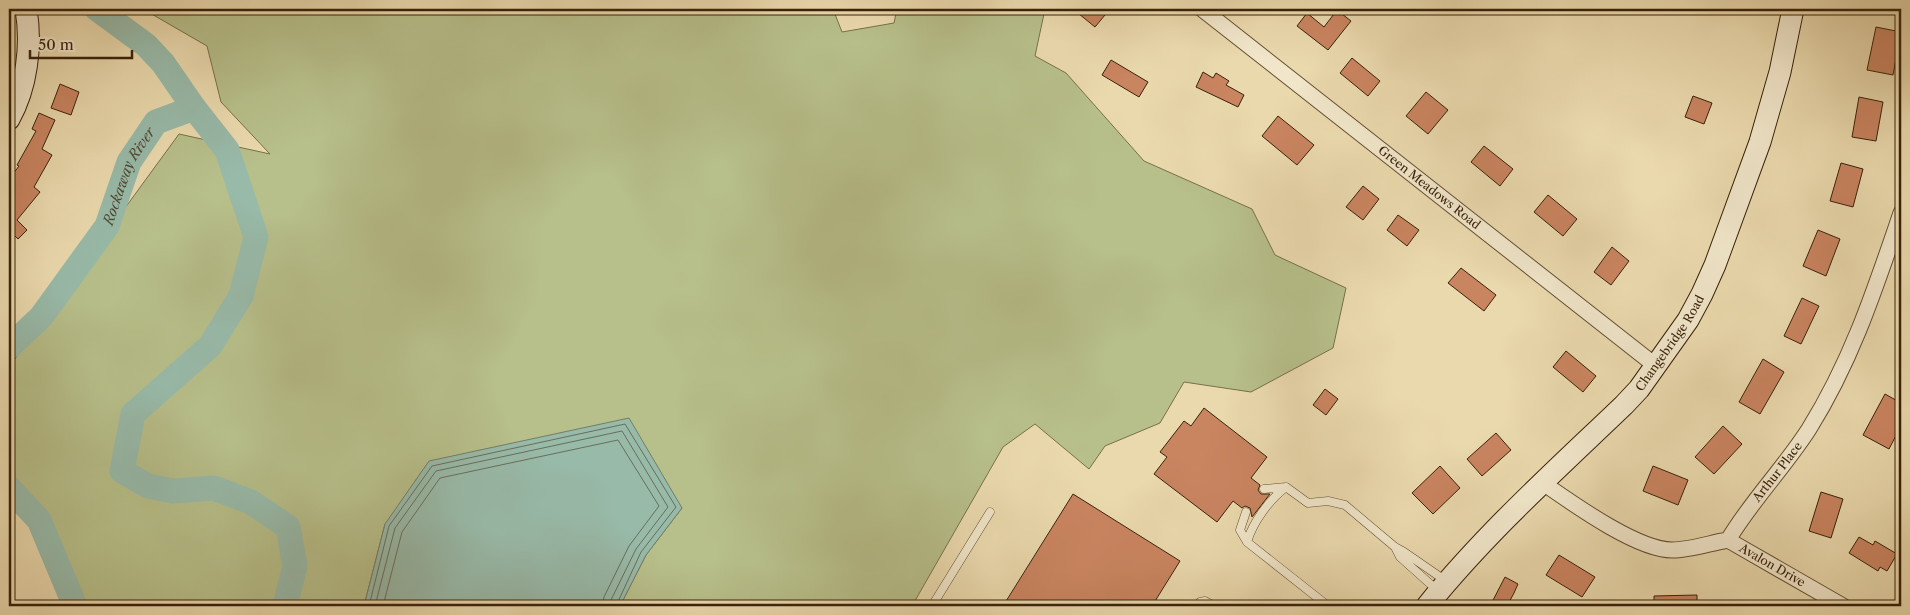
<svg xmlns="http://www.w3.org/2000/svg" width="1910" height="615" viewBox="0 0 1910 615" font-family="'Libre Caslon Text',serif">
  <rect width="100%" height="100%" fill="#ead9ad"/>
  <filter id="stains"><feTurbulence type="fractalNoise" baseFrequency=".004" numOctaves="4"/><feColorMatrix values="0 0 0 0 .2 0 0 0 0 .09 0 0 0 0 .02 0 0 0 .5 -.17"/></filter>
  <radialGradient id="worn" r=".72"><stop offset=".6" stop-color="#630" stop-opacity="0"/><stop offset="1" stop-color="#630" stop-opacity=".3"/></radialGradient>
  <path fill="#b7bf8a" stroke="#78704a" d="M 143,9 L 833,9 L 842,32 L 894,23 L 897,9 L 1045,9 L 1035,56 L 1066,73 L 1144,161 L 1252,209 L 1275,255 L 1346,288 L 1333,348 L 1251,392 L 1184,382 L 1160,423 L 1105,446 L 1089,469 L 1035,424 L 1003,447 L 912,606 L 620,606 L 646,555 L 682,508 L 385,524 L 364,606 L 83,606 L 48,518 L 9,473 L 9,367 L 179,134 L 270,154 L 221,102 L 207,46 Z"/>
  <path fill="#98baa9" stroke="#727d69" d="M 629,418 L 682,508 L 646,555 L 620,606 L 364,606 L 385,524 L 429,461 Z"/>
  <g fill="none" stroke-linecap="round" stroke-linejoin="round">
    <path stroke="#686e5a" stroke-width="1" d="M 369,606 L 389,526 L 432,466 L 625,424 L 676,507 L 641,552 L 616,606
      M 375,606 L 395,528 L 436,471 L 622,431 L 668,507 L 636,549 L 611,600 L 610,606
      M 383,606 L 402,532 L 440,478 L 618,440 L 659,506 L 629,546 L 604,597 L 602,606"/>
    <g stroke="#98baa9" stroke-width="25">
      <path d="M 194,108 L 227,150 L 256,237 L 241,296 L 210,346 L 133,414 L 122,471 L 148,486 L 173,491 L 214,488 L 251,502 L 288,527 L 295,566 L 285,606"/>
      <path id="s1" d="M 9,347 L 41,317 L 107,226 L 129,162 L 156,122 L 194,108 L 163,63 L 146,45 L 97,9"/>
      <path d="M 9,488 L 39,520 L 75,606"/>
    </g>
  </g>
  <path fill="#c98460" stroke="#39220a" d="M 1073,9 L 1110,9 L 1095,27 Z
    M 1337,10 L 1351,21 L 1328,50 L 1297,26 L 1307,13 L 1324,27 Z
    M 1876,27 L 1901,32 L 1893,75 L 1867,70 Z
    M 1352,58 L 1380,81 L 1368,96 L 1340,73 Z
    M 1111,60 L 1148,82 L 1139,97 L 1102,75 Z
    M 1203,72 L 1213,78 L 1216,73 L 1229,81 L 1226,85 L 1244,95 L 1238,107 L 1196,87 Z
    M 60,84 L 79,92 L 71,115 L 51,108 Z
    M 1426,92 L 1448,110 L 1428,134 L 1406,116 Z
    M 1693,96 L 1712,103 L 1704,124 L 1685,117 Z
    M 1859,97 L 1883,102 L 1876,141 L 1852,137 Z
    M 39,113 L 55,120 L 42,149 L 52,155 L 34,187 L 40,192 L 17,220 L 27,230 L 18,239 L 9,230 L 9,179 L 19,166 L 17,165 L 36,131 L 32,129 Z
    M 1278,116 L 1314,145 L 1297,165 L 1262,136 Z
    M 1484,146 L 1513,169 L 1500,186 L 1471,162 Z
    M 1841,163 L 1863,169 L 1853,207 L 1830,201 Z
    M 1363,186 L 1379,199 L 1363,220 L 1346,207 Z
    M 1548,195 L 1577,219 L 1563,236 L 1534,212 Z
    M 1398,215 L 1419,230 L 1407,246 L 1387,230 Z
    M 1818,230 L 1840,239 L 1826,276 L 1803,266 Z
    M 1612,247 L 1629,261 L 1611,285 L 1594,272 Z
    M 1461,268 L 1496,295 L 1484,311 L 1448,283 Z
    M 1802,298 L 1819,306 L 1801,344 L 1784,336 Z
    M 1566,351 L 1596,376 L 1583,392 L 1553,367 Z
    M 1763,359 L 1784,372 L 1760,414 L 1739,402 Z
    M 1325,389 L 1338,399 L 1326,415 L 1313,405 Z
    M 1885,394 L 1901,403 L 1901,426 L 1889,449 L 1863,435 Z
    M 1204,408 L 1267,457 L 1251,478 L 1260,485 L 1258,490 L 1261,494 L 1270,494 L 1252,517 L 1250,508 L 1245,506 L 1242,508 L 1233,501 L 1217,522 L 1154,474 L 1167,457 L 1160,452 L 1184,421 L 1191,426 Z
    M 1723,426 L 1742,444 L 1714,474 L 1695,457 Z
    M 1496,433 L 1511,450 L 1482,476 L 1467,459 Z
    M 1440,466 L 1460,488 L 1433,514 L 1412,493 Z
    M 1653,466 L 1688,480 L 1678,505 L 1643,491 Z
    M 1821,492 L 1843,499 L 1831,538 L 1809,531 Z
    M 1073,494 L 1180,561 L 1152,606 L 1003,606 Z
    M 1859,537 L 1873,545 L 1875,541 L 1897,554 L 1887,571 L 1880,567 L 1878,571 L 1849,553 Z
    M 1559,555 L 1595,577 L 1582,597 L 1546,575 Z
    M 1505,577 L 1518,584 L 1514,593 L 1507,606 L 1490,606 Z
    M 1697,595 L 1697,606 L 1654,606 L 1654,596 Z"/>
  <g fill="none" stroke-linecap="round" stroke-linejoin="round">
    <defs>
      <path id="lane" d="M 1264,489 L 1286,487 L 1308,503 L 1328,501 L 1345,505 L 1395,547 L 1404,552 L 1446,581
        M 1246,512 L 1240,530 L 1247,542 L 1328,606
        M 1247,542 C 1253,522 1269,500 1286,487
        M 1395,547 L 1400,557 L 1437,590
        M 932,606 L 990,512
        M 1196,606 L 1200,602 L 1205,601 L 1214,606"/>
      <g id="street">
        <path id="s2" d="M 1202,9 L 1656,366"/>
        <path id="s3" d="M 1543,483 C 1572,503 1637,550 1672,550 C 1690,550 1710,543 1728,540 C 1752,500 1784,468 1809,429 C 1852,360 1875,289 1901,213"/>
        <path id="s4" d="M 1728,540 L 1843,606"/>
      </g>
      <g id="secondary">
        <path d="M 9,119 C 27,87 32,45 26,9"/>
        <path id="s5" d="M 1427,606 C 1486,533 1556,470 1624,405 L 1639,389 L 1688,320 L 1702,294 L 1715,265 L 1760,142 L 1780,72 L 1793,9"/>
      </g>
    </defs>
    <use href="#lane" stroke="#655033" stroke-width="9"/>
    <use href="#street" stroke="#655033" stroke-width="17"/>
    <use href="#secondary" stroke="#39220a" stroke-width="23"/>
    <use href="#lane" stroke="#f1e6ca" stroke-width="8"/>
    <use href="#street" stroke="#f1e6ca" stroke-width="15"/>
    <use href="#secondary" stroke="#f1e6ca" stroke-width="21"/>
  </g>
  <g text-anchor="middle" stroke-width="4" stroke-linejoin="round" paint-order="stroke">
    <g font-size="12" fill="#39220a" stroke="#f1e6ca">
      <text dy="4" stroke="none"><textPath href="#s2" startOffset="289">Green Meadows Road</textPath></text>
      <text dy="4" stroke="none"><textPath href="#s5" startOffset="359">Changebridge Road</textPath></text>
      <text dy="4" stroke="none"><textPath href="#s3" startOffset="288">Arthur Place</textPath></text>
      <text dy="4" stroke="none"><textPath href="#s4" startOffset="51">Avalon Drive</textPath></text>
    </g>
    <g font-size="14" font-style="italic" fill="#514832" stroke="#f1e6ca">
      <text dy="5" stroke="none"><textPath href="#s1" startOffset="211">Rockaway River</textPath></text>
    </g>
  </g>
  <rect width="1910" height="615" fill="none" stroke="#ead9ad" stroke-width="30"/>
  <rect x="10" y="10" width="1890" height="595" fill="none" stroke="#39220a" stroke-width="2.5"/>
  <rect x="15" y="15" width="1880" height="585" fill="none" stroke="#39220a"/>
  <path d="M30 50v8h102v-8" fill="none" stroke="#39220a" stroke-width="2.5"/>
  <text x="38" y="50" font-size="15" fill="#39220a" stroke="#f1e6ca" stroke-width="4" paint-order="stroke">50 m</text>
  <rect width="100%" height="100%" filter="url(#stains)"/>
  <rect width="100%" height="100%" fill="url(#worn)"/>
</svg>
